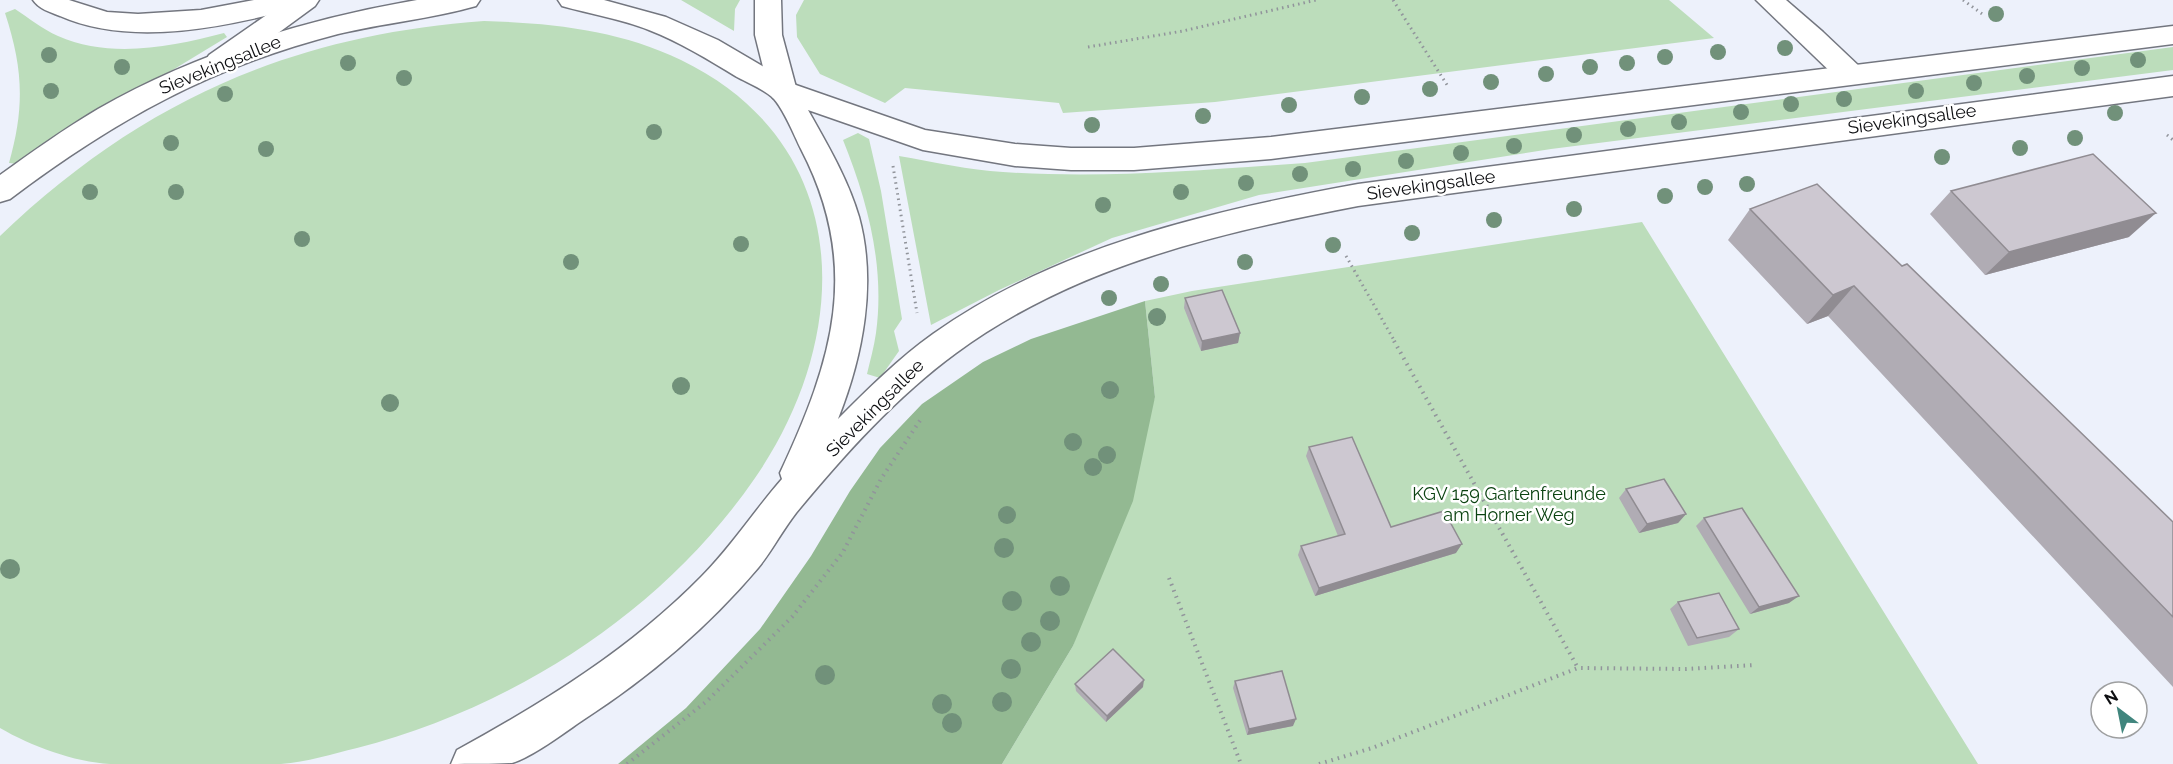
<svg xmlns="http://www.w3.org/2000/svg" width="2173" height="764" viewBox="0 0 2173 764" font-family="Raleway,sans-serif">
  <rect width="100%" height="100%" fill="#edf1fb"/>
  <path fill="#bcddbb" d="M 681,0 L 740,0 L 735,9 L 734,31 Z
    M 804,0 L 1669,0 L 1714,38 L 1215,102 L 1063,113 L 1059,103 L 905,88 L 885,103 L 820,74 L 797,37 L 796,15 Z
    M 15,9 C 29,18 42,29 58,36 C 110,59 171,47 224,33 L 227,37 L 18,164 L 9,163 C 25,107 23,68 5,13 Z
    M 484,21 C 552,23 619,30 681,60 C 855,144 854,335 755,478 C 663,612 513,708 357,748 C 332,754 307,762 281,764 C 258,764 234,764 211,764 C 178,764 144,764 110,764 C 74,762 31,746 0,728 L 0,236 C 140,102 291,35 484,21 Z
    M 2173,47 L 2173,70 L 1551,149 L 1259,195 L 1112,238 L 999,290 L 931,325 L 899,156 C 934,162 969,170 1003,172 C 1104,179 1205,170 1305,163 Z
    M 858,133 L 869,139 L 881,191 L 902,319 L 894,331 L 899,351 L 880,378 L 867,374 C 870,361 874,347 876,333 C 885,267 868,202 843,140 Z
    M 1642,222 L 1978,764 L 1002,764 L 1073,646 L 1155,397 L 1145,301 L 1192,291 Z"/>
  <path fill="#93b992" d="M 1145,301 L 1155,397 L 1133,501 L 1073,646 L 1002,764 L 618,764 L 686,708 L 760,629 L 811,556 L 850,491 L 880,448 L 922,404 L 983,362 L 1031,339 Z"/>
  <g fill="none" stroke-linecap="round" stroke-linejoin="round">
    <defs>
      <path id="minor" d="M 1756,0 L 1786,0 L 1823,32 L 1860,67 L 1864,74 L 1860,81 L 1850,84 L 1840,81 Z"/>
      <path id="major" d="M 33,0 L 69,0 L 107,12 L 138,14 L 201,10 L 254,0 L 308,0 L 304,6 C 231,26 132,48 60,16 C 50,12 39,9 33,0 Z
        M 417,0 L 480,0 L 476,6 C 431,19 383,23 338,34 C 210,67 115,120 10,199 L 0,202 L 0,175 C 32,152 64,129 98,109 C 196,53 306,19 417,0 Z
        M 558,0 L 604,0 L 666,17 L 718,40 L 793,84 L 925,130 L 1015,144 L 1071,148 L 1134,148 L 1271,137 L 2173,26 L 2173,44 L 1271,159 L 1134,170 L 1071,170 L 1015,166 L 923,150 L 808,110 C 827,144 848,179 859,217 C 877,283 863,356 838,419 C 868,389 898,359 933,334 C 1057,246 1211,211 1358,184 L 2173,76 L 2173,96 L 1358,206 C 1218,233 1074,266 956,353 C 896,397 843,456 796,513 C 782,531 772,551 758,568 C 708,627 648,678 583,720 C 564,733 532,757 512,763 C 497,764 467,764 451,764 L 457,750 C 545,702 630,649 701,577 C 732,546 754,511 782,479 L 780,473 C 833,360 862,266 801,149 C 794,135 783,107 772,97 C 763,89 748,83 737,77 C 709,60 680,42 649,30 C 622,19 590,14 562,6 Z"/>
      <path id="highway" d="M 288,0 L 319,0 L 315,6 L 229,69 L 219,71 L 209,69 L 205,62 L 209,55 Z
        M 755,0 L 781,0 L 782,35 L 797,91 L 793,98 L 783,101 L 773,98 L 769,91 L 755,35 Z"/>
    </defs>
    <use href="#minor" stroke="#73767f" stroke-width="3"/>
    <use href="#major" stroke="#73767f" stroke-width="3"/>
    <use href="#highway" stroke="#73767f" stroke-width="3"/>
    <path stroke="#91949b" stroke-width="3" stroke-dasharray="1.5 4" stroke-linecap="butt" d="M 1393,0 L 1449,88
      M 1963,0 L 1985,16
      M 1088,47 L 1183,31 L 1316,0
      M 2167,135 L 2173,140
      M 893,166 L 917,313
      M 1346,256 L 1395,342"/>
    <path stroke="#91949b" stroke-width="4" stroke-dasharray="1.5 5" stroke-linecap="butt" d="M 1394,341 L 1578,668
      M 1169,578 L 1241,764
      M 627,764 L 707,701 L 792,617 L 843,552 L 881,479 L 921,419
      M 1319,764 L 1372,748 L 1578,668 L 1686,669 L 1755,665"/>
    <use href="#minor" fill="#fff" fill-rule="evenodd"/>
    <use href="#major" fill="#fff" fill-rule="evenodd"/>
    <use href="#highway" fill="#fff" fill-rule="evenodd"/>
  </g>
  <g fill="#71917a">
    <circle cx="1996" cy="14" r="8"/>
    <circle cx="1785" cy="48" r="8"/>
    <circle cx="1718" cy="52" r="8"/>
    <circle cx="49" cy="55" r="8"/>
    <circle cx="1665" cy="57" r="8"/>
    <circle cx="2138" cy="60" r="8"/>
    <circle cx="348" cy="63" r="8"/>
    <circle cx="1627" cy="63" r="8"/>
    <circle cx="122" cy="67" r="8"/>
    <circle cx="1590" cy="67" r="8"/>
    <circle cx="2082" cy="68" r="8"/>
    <circle cx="1546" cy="74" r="8"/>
    <circle cx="2027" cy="76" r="8"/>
    <circle cx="404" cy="78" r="8"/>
    <circle cx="1491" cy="82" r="8"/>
    <circle cx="1974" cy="83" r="8"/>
    <circle cx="1430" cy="89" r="8"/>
    <circle cx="51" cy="91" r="8"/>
    <circle cx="1916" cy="91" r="8"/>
    <circle cx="225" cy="94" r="8"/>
    <circle cx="1362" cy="97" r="8"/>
    <circle cx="1844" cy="99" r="8"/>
    <circle cx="1791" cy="104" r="8"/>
    <circle cx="1289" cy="105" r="8"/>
    <circle cx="1741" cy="112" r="8"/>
    <circle cx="2115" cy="113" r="8"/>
    <circle cx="1203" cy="116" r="8"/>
    <circle cx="1679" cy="122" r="8"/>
    <circle cx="1092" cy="125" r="8"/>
    <circle cx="1628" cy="129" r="8"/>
    <circle cx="654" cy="132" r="8"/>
    <circle cx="1574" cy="135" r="8"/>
    <circle cx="2075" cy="138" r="8"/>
    <circle cx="171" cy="143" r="8"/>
    <circle cx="1514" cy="146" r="8"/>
    <circle cx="2020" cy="148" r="8"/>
    <circle cx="266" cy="149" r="8"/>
    <circle cx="1461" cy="153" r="8"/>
    <circle cx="1942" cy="157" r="8"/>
    <circle cx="1406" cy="161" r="8"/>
    <circle cx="1353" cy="169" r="8"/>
    <circle cx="1300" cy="174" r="8"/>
    <circle cx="1246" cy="183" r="8"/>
    <circle cx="1747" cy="184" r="8"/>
    <circle cx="1705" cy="187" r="8"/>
    <circle cx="90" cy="192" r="8"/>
    <circle cx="176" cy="192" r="8"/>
    <circle cx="1181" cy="192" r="8"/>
    <circle cx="1665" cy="196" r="8"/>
    <circle cx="1103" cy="205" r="8"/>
    <circle cx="1574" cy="209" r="8"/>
    <circle cx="1494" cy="220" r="8"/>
    <circle cx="1412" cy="233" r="8"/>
    <circle cx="302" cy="239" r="8"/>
    <circle cx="741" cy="244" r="8"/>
    <circle cx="1333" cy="245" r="8"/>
    <circle cx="571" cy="262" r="8"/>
    <circle cx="1245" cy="262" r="8"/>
    <circle cx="1161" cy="284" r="8"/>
    <circle cx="1109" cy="298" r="8"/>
    <circle cx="1157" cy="317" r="9"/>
    <circle cx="681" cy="386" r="9"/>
    <circle cx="1110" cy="390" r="9"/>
    <circle cx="390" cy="403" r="9"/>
    <circle cx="1073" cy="442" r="9"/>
    <circle cx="1107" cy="455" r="9"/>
    <circle cx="1093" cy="467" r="9"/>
    <circle cx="1007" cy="515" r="9"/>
    <circle cx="1004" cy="548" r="10"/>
    <circle cx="10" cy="569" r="10"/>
    <circle cx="1060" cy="586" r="10"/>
    <circle cx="1012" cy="601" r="10"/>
    <circle cx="1050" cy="621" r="10"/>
    <circle cx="1031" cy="642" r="10"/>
    <circle cx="1011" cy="669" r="10"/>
    <circle cx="825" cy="675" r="10"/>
    <circle cx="1002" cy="702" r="10"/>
    <circle cx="942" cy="704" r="10"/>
    <circle cx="952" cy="723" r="10"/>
  </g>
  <path fill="#b0acb4" d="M 1951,191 L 2129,237 L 1985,275 L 1930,214 Z
    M 1750,209 L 1902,266 L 2173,522 L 2173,687 L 1828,316 L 1807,324 L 1728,240 Z
    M 1185,298 L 1240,333 L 1238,343 L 1201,351 L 1184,308 Z
    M 1309,447 L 1391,527 L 1456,553 L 1315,596 L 1298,555 L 1301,546 L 1338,536 L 1306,456 Z
    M 1626,489 L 1686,514 L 1678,523 L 1639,533 L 1619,498 Z
    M 1704,518 L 1789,603 L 1750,614 L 1696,526 Z
    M 1678,602 L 1739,629 L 1729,637 L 1688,646 L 1670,609 Z
    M 1235,681 L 1293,726 L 1247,735 L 1233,688 Z
    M 1075,684 L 1143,687 L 1106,722 L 1076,691 Z"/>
  <path fill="#908c92" d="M 2156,213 L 2129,237 L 1985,275 L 2009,252 Z
    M 1854,286 L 1828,316 L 1807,324 L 1833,295 Z
    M 1240,333 L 1238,343 L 1201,351 L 1202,341 Z
    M 1686,514 L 1678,523 L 1639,533 L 1647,524 Z
    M 1462,544 L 1456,553 L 1315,596 L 1319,588 Z
    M 1799,596 L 1789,603 L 1750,614 L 1759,607 Z
    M 1144,680 L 1143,687 L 1106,722 L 1107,716 Z
    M 1296,719 L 1293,726 L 1247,735 L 1249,729 Z"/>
  <path fill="#cdc8d1" stroke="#908c92" stroke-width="1.5" d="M 2093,154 L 2156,213 L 2009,252 L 1951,191 Z
    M 1817,184 L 1902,266 L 1907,264 L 2173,522 L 2173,617 L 1854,286 L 1833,295 L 1750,209 Z
    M 1222,290 L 1240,333 L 1202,341 L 1185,298 Z
    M 1352,437 L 1391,527 L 1444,511 L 1462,544 L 1319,588 L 1301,546 L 1345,534 L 1309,447 Z
    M 1664,479 L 1686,514 L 1647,524 L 1626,489 Z
    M 1742,508 L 1799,596 L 1759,607 L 1704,518 Z
    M 1719,593 L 1739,629 L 1697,638 L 1678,602 Z
    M 1113,649 L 1144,680 L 1107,716 L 1075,684 Z
    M 1282,671 L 1296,719 L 1249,729 L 1235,681 Z"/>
  <g text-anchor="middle" stroke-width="5" stroke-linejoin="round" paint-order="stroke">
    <g font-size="18" fill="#0d0e11" stroke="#fff">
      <text transform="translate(220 65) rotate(-22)" y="6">Sievekingsallee</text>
      <text transform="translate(1912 119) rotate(-8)" y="6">Sievekingsallee</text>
      <text transform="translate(1431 185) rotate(-8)" y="6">Sievekingsallee</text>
      <text transform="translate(875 408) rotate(-45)" y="6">Sievekingsallee</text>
    </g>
    <g font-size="18" fill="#0b4311" stroke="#fff">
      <text x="1509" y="500">KGV 159 Gartenfreunde<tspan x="1509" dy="21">am Horner Weg</tspan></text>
    </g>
  </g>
  <g transform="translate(2119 710) rotate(328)"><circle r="28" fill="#ffffff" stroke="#9e9fa0" stroke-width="1.5"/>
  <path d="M0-4.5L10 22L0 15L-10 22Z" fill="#40857d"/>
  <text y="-9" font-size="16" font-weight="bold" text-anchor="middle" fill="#0d0e11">N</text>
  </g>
</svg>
